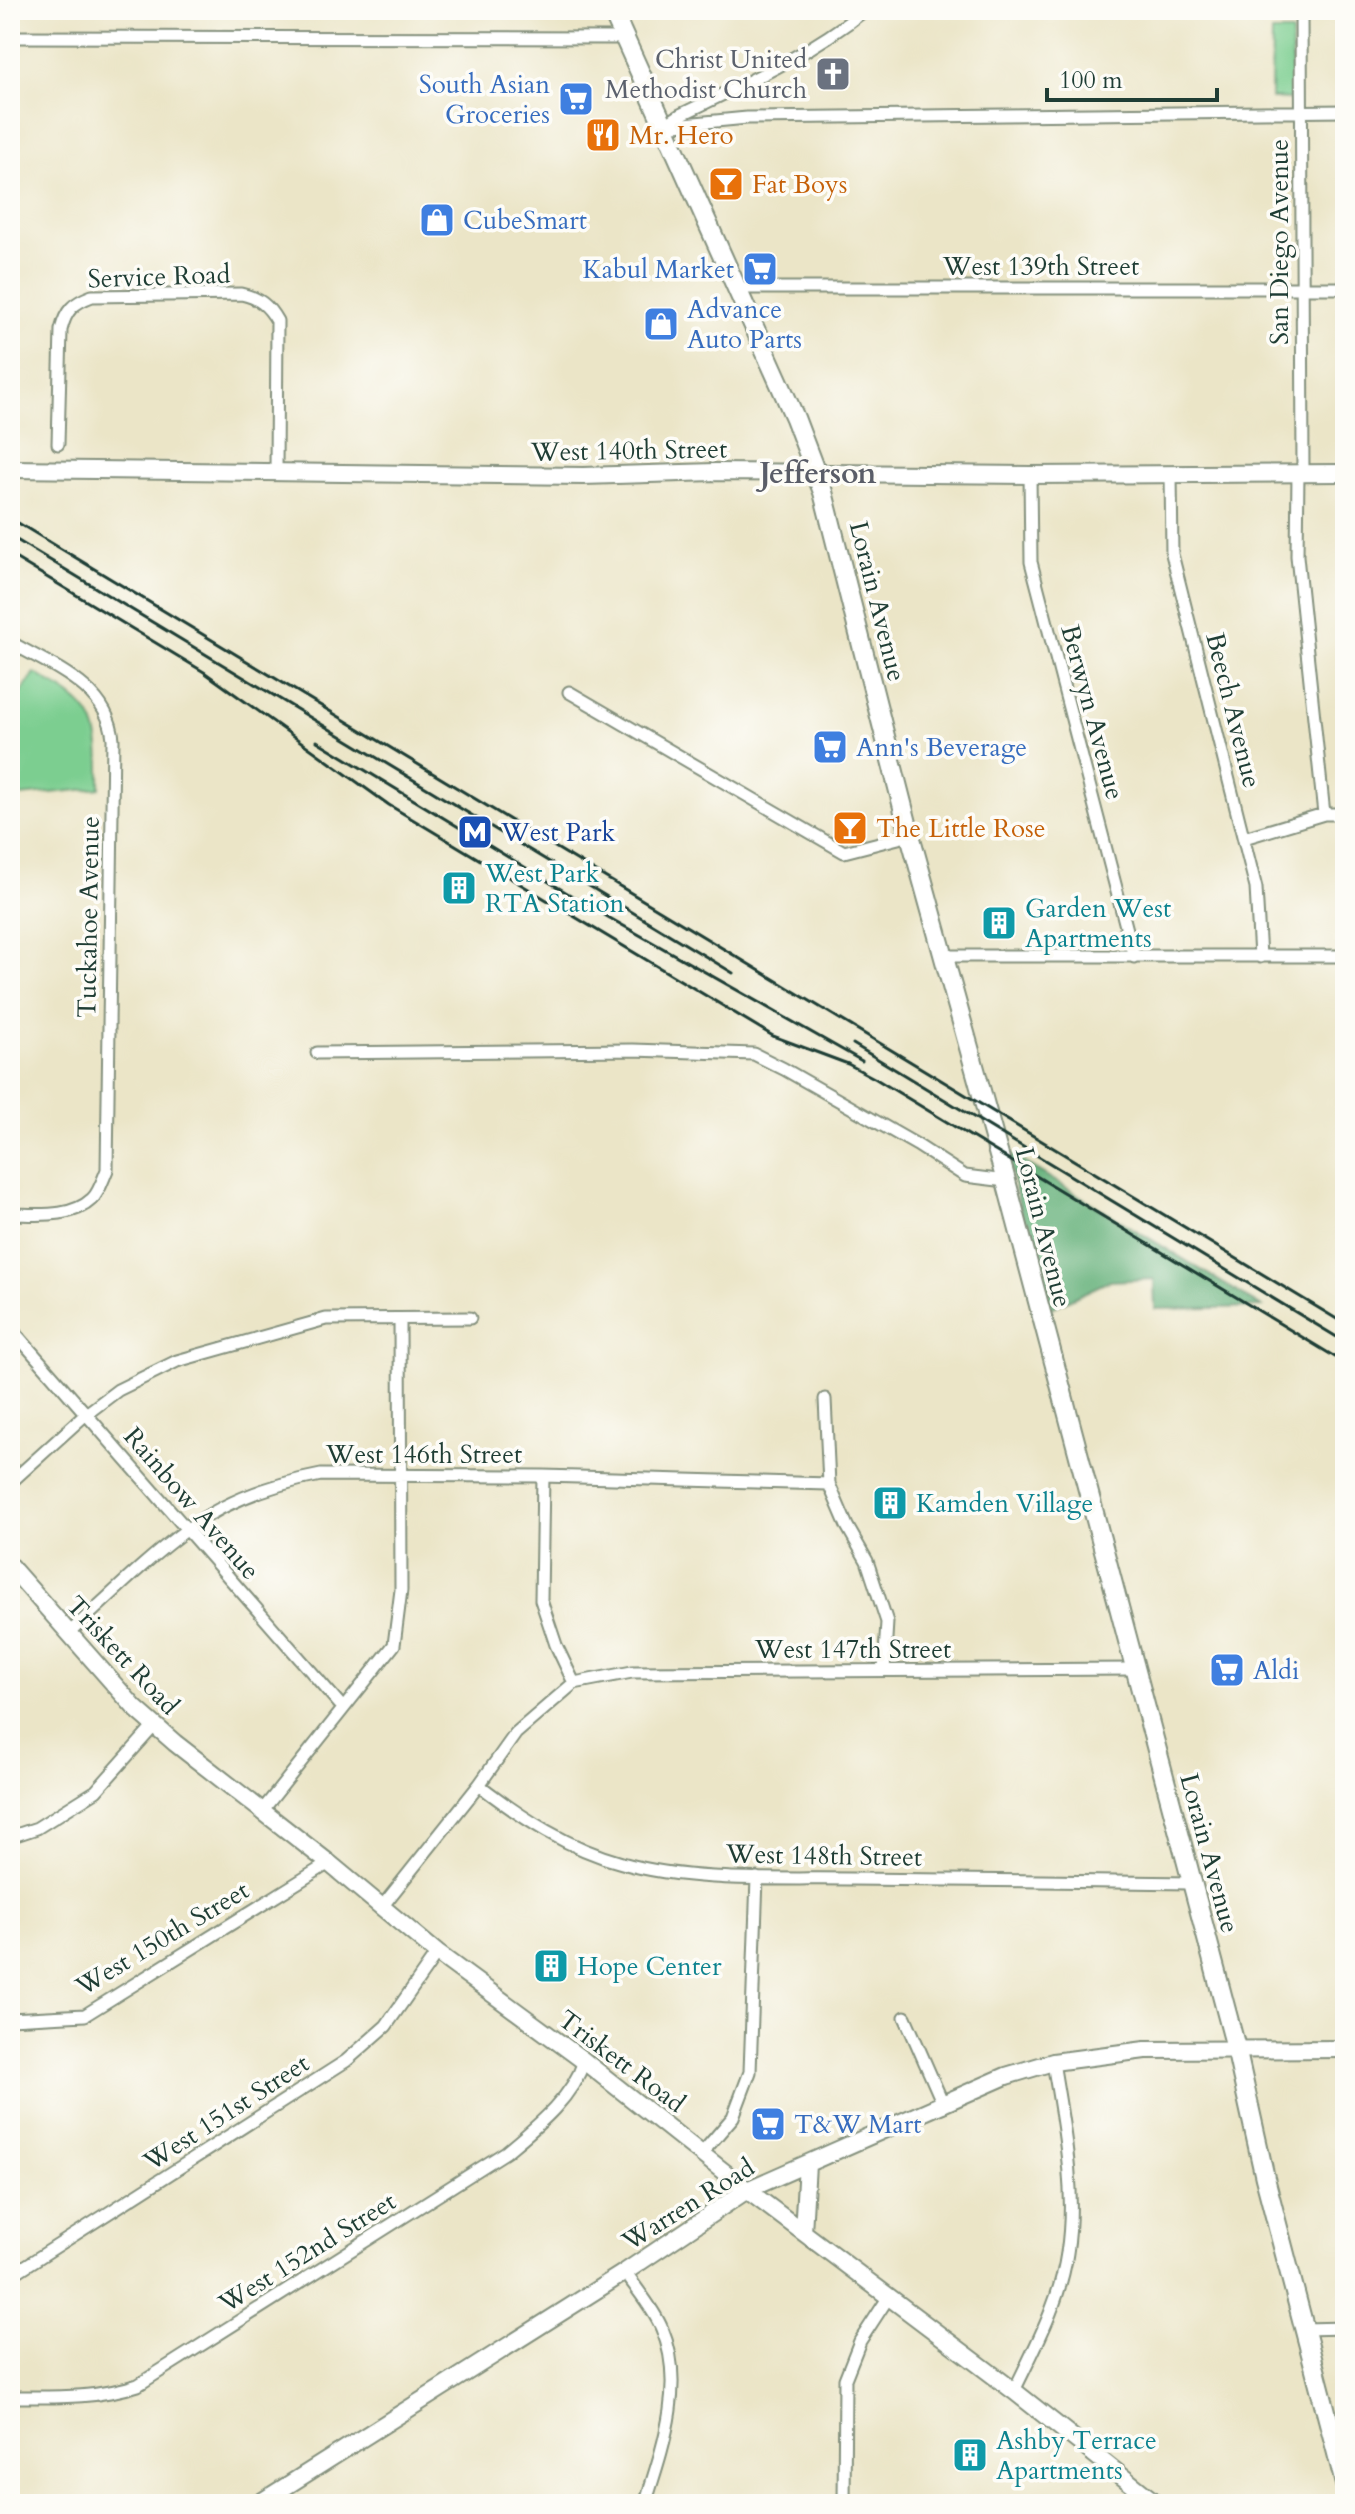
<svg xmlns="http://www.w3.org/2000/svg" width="1355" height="2514" viewBox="0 0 1355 2514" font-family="Cardo,serif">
  <rect width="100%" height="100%" fill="#fdfcf7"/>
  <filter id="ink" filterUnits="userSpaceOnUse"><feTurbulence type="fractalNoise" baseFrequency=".0125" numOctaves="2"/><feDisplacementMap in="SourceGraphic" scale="16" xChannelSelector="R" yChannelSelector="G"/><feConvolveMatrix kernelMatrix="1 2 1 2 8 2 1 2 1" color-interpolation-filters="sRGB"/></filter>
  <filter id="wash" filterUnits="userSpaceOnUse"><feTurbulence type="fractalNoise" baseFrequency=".006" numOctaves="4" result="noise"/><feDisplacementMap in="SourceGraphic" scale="32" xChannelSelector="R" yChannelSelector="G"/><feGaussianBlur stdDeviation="1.8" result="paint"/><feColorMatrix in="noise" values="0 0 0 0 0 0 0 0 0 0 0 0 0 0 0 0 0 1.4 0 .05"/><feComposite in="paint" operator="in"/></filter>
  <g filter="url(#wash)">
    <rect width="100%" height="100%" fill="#ebe5c7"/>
    <path fill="#7cce90" stroke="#4e8662" stroke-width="2" d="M 1272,32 L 1292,32 L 1291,99 L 1271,98 Z
      M 35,673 C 96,709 101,717 100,788 L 10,797 L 10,707 Z"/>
    <path fill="#65b17a" stroke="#427757" stroke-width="2" d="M 1006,1151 L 1262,1307 L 1155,1309 L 1154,1279 L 1109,1281 L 1045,1311 Z"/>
  </g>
  <g filter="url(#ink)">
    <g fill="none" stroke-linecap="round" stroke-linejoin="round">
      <defs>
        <path id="street" d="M 1301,10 L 1303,473
          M 10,37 L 626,38
          M 668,123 L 680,115 C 744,84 809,55 865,10
          M 664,126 L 747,118 L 1345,111
          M 736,288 L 1345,288
          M 58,444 L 61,330 C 66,310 73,303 92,296 L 241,294 C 259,298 268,305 277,321 L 276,471
          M 1298,473 L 1297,556 L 1324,814
          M 1171,474 L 1172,554 L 1256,888 L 1260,957
          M 1030,475 L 1031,562 L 1134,957
          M 10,642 C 51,666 108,686 113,739 L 107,1170 C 103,1179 99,1193 92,1199 C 71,1219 36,1214 10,1214
          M 569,692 L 844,852 L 910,835
          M 1244,838 L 1324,814 L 1345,814
          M 944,956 L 1345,956
          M 317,1053 L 633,1050 L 754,1054 L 784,1069 L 917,1145 L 965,1176 L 1006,1181
          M 10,1327 L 343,1708
          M 825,1399 L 829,1484 L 847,1526 L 867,1561 L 887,1622 L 884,1671
          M 543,1476 L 541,1600 L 556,1645 L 574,1683
          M 10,1483 L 85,1415 L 118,1390 L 177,1361 L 326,1319 L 470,1318
          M 69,1633 C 107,1599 144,1561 185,1531 C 224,1501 274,1484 321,1475 L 543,1476 L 829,1484
          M 479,1785 C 522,1818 569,1849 622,1863 C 693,1883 778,1878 851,1879 C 964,1880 1078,1881 1191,1883
          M 262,1811 L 394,1645 L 401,1590 L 400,1319
          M 10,1837 L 37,1828 L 96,1791 L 154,1726
          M 381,1908 L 479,1785 L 516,1733 L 574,1683 L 632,1672 L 1134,1669
          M 905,2017 L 944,2106
          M 10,2019 L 85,2015 L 329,1863
          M 703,2152 L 733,2117 L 750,2072 L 757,1878
          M 625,2272 C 637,2290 654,2309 662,2329 C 686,2385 662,2450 645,2504
          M 10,2276 L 346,2061 L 386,2026 L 437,1953
          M 1304,2329 L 1345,2328
          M 1014,2391 C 1035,2347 1060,2302 1067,2253 C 1077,2190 1063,2124 1053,2062
          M 10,2397 C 54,2397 95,2399 138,2385 L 506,2152 C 536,2127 572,2099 584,2061
          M 844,2504 L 845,2379 L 860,2341 L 888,2298"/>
        <path id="secondary" d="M 10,469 L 583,476 L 715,472 L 1030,475 L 1345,473
          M 10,1566 L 135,1708 L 175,1743 L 329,1863 L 437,1953 L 584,2061 L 747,2190 L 1014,2391 L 1157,2504
          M 803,2232 L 807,2164
          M 258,2504 L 625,2272 L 747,2190 L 1006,2076 L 1053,2062 L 1145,2050 L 1345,2049"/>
        <path id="primary" d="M 612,10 L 795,418 L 823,492 L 910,835 L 1006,1181 L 1236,2048 L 1265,2178 L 1345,2484"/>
      </defs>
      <use href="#street" stroke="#85917e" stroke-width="15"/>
      <use href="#secondary" stroke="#85917e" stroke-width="20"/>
      <use href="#primary" stroke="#85917e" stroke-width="22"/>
      <use href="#street" stroke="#fff" stroke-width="11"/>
      <use href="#secondary" stroke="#fff" stroke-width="16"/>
      <use href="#primary" stroke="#fff" stroke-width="18"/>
      <path stroke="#1f3d34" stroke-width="3" d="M 10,518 L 1345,1324
        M 10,536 L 733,973
        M 10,555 L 204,672 L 389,805 L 773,1036 L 848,1064 L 876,1079 L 1345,1363
        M 317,741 L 592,908 L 862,1061
        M 853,1044 L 1345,1342"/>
    </g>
  </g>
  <defs>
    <symbol id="church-square" viewBox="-11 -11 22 22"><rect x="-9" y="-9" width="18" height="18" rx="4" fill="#6b7280" stroke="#fdfcf7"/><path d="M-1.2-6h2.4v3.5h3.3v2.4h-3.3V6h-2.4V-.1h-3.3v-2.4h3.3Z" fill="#fff"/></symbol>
    <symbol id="supermarket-square" viewBox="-11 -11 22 22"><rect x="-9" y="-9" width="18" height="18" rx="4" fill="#3f7fe0" stroke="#fdfcf7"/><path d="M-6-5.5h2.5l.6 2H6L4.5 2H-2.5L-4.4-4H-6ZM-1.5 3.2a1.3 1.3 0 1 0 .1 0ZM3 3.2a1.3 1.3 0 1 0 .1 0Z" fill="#fff"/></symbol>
    <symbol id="restaurant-square" viewBox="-11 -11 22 22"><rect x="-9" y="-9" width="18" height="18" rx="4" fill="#e8710a" stroke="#fdfcf7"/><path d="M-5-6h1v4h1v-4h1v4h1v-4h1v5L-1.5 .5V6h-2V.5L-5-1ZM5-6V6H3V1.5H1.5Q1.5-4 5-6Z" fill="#fff"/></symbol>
    <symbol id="bar-square" viewBox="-11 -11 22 22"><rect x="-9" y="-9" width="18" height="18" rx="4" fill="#e8710a" stroke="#fdfcf7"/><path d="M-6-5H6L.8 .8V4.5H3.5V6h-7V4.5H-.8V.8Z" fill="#fff"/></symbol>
    <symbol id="shop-square" viewBox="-11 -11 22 22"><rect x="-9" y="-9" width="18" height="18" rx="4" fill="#3f7fe0" stroke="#fdfcf7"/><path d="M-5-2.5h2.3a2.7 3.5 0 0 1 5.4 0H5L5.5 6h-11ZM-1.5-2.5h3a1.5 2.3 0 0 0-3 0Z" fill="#fff"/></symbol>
    <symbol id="metro-square" viewBox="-11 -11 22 22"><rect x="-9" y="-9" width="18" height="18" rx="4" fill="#1a4fb4" stroke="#fdfcf7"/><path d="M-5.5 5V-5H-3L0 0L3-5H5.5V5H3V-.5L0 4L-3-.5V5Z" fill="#fff"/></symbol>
    <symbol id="building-square" viewBox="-11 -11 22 22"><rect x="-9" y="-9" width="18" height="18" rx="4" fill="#0f9aa8" stroke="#fdfcf7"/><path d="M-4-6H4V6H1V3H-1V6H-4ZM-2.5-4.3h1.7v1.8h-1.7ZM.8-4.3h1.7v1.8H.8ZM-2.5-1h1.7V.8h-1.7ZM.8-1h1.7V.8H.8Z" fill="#fff"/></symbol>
  </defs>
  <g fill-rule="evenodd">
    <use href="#church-square" x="813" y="54" width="40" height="40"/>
    <use href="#supermarket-square" x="556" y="79" width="40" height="40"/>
    <use href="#restaurant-square" x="583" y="115" width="40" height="40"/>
    <use href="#bar-square" x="706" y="164" width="40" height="40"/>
    <use href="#shop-square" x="417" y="200" width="40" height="40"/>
    <use href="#supermarket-square" x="740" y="249" width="40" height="40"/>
    <use href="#shop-square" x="641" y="304" width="40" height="40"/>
    <use href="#supermarket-square" x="810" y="727" width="40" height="40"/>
    <use href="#bar-square" x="830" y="808" width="40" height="40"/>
    <use href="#metro-square" x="455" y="812" width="40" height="40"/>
    <use href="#building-square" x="439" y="868" width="40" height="40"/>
    <use href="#building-square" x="979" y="903" width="40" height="40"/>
    <use href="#building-square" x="870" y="1483" width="40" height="40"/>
    <use href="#supermarket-square" x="1207" y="1650" width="40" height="40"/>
    <use href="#building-square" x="531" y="1946" width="40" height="40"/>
    <use href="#supermarket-square" x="748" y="2104" width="40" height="40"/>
    <use href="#building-square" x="950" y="2435" width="40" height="40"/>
  </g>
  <g text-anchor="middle" stroke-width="7" stroke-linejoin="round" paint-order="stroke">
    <g font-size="26" fill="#5b616d" stroke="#fdfcf7" text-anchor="end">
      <text x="807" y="68">Christ United<tspan x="807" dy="30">Methodist Church</tspan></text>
    </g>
    <g font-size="26" fill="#366cbe" stroke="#fdfcf7" text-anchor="start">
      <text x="550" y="93" text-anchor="end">South Asian<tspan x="550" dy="30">Groceries</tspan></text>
      <text x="463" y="229">CubeSmart</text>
      <text x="734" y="278" text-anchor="end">Kabul Market</text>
      <text x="687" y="318">Advance<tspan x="687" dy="30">Auto Parts</tspan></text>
      <text x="856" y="756">Ann's Beverage</text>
      <text x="1253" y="1679">Aldi</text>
      <text x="794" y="2133">T&amp;W Mart</text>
    </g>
    <g font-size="26" fill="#c56008" stroke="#fdfcf7" text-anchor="start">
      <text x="629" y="144">Mr. Hero</text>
      <text x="752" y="193">Fat Boys</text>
      <text x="876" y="837">The Little Rose</text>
    </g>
    <g font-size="26" fill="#1f3d34" stroke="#fdfcf7">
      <text transform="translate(1279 242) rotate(-90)" y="9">San Diego Avenue</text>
      <text x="1041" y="275">West 139th Street</text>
      <text transform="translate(159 276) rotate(-2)" y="9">Service Road</text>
      <text transform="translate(629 450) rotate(-1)" y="9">West 140th Street</text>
      <text transform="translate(878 601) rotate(76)" y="9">Lorain Avenue</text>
      <text transform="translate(1234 710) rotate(76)" y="9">Beech Avenue</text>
      <text transform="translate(1093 712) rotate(75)" y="9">Berwyn Avenue</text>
      <text transform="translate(88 917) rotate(-89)" y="9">Tuckahoe Avenue</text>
      <text transform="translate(1044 1227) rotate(76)" y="9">Lorain Avenue</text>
      <text x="424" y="1463">West 146th Street</text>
      <text transform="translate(192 1503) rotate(49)" y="9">Rainbow Avenue</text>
      <text x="853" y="1658">West 147th Street</text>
      <text transform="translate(123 1655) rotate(47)" y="9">Triskett Road</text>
      <text transform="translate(1210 1853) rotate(75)" y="9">Lorain Avenue</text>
      <text transform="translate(824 1855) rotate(1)" y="9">West 148th Street</text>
      <text transform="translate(162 1938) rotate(-31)" y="9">West 150th Street</text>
      <text transform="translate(622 2061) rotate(37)" y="9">Triskett Road</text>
      <text transform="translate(226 2112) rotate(-33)" y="9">West 151st Street</text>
      <text transform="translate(688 2204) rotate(-32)" y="9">Warren Road</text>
      <text transform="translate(307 2252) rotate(-32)" y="9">West 152nd Street</text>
    </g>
    <g font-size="26" fill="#164399" stroke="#fdfcf7" text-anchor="start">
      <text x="501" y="841">West Park</text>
    </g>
    <g font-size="26" fill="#0d838f" stroke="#fdfcf7" text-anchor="start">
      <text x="485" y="882">West Park<tspan x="485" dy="30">RTA Station</tspan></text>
      <text x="1025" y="917">Garden West<tspan x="1025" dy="30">Apartments</tspan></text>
      <text x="916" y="1512">Kamden Village</text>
      <text x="577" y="1975">Hope Center</text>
      <text x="996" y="2449">Ashby Terrace<tspan x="996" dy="30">Apartments</tspan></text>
    </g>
    <g font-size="30" font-weight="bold" fill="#5a5d68" stroke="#fdfcf7">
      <text x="818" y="483">Jefferson</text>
    </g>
  </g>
  <rect width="1355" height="2514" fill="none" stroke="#fdfcf7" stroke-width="40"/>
  <path d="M1047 88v12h170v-12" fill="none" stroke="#1f3d34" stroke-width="4"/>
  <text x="1059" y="88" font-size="24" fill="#1f3d34" stroke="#fdfcf7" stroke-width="6" paint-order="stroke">100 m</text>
</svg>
